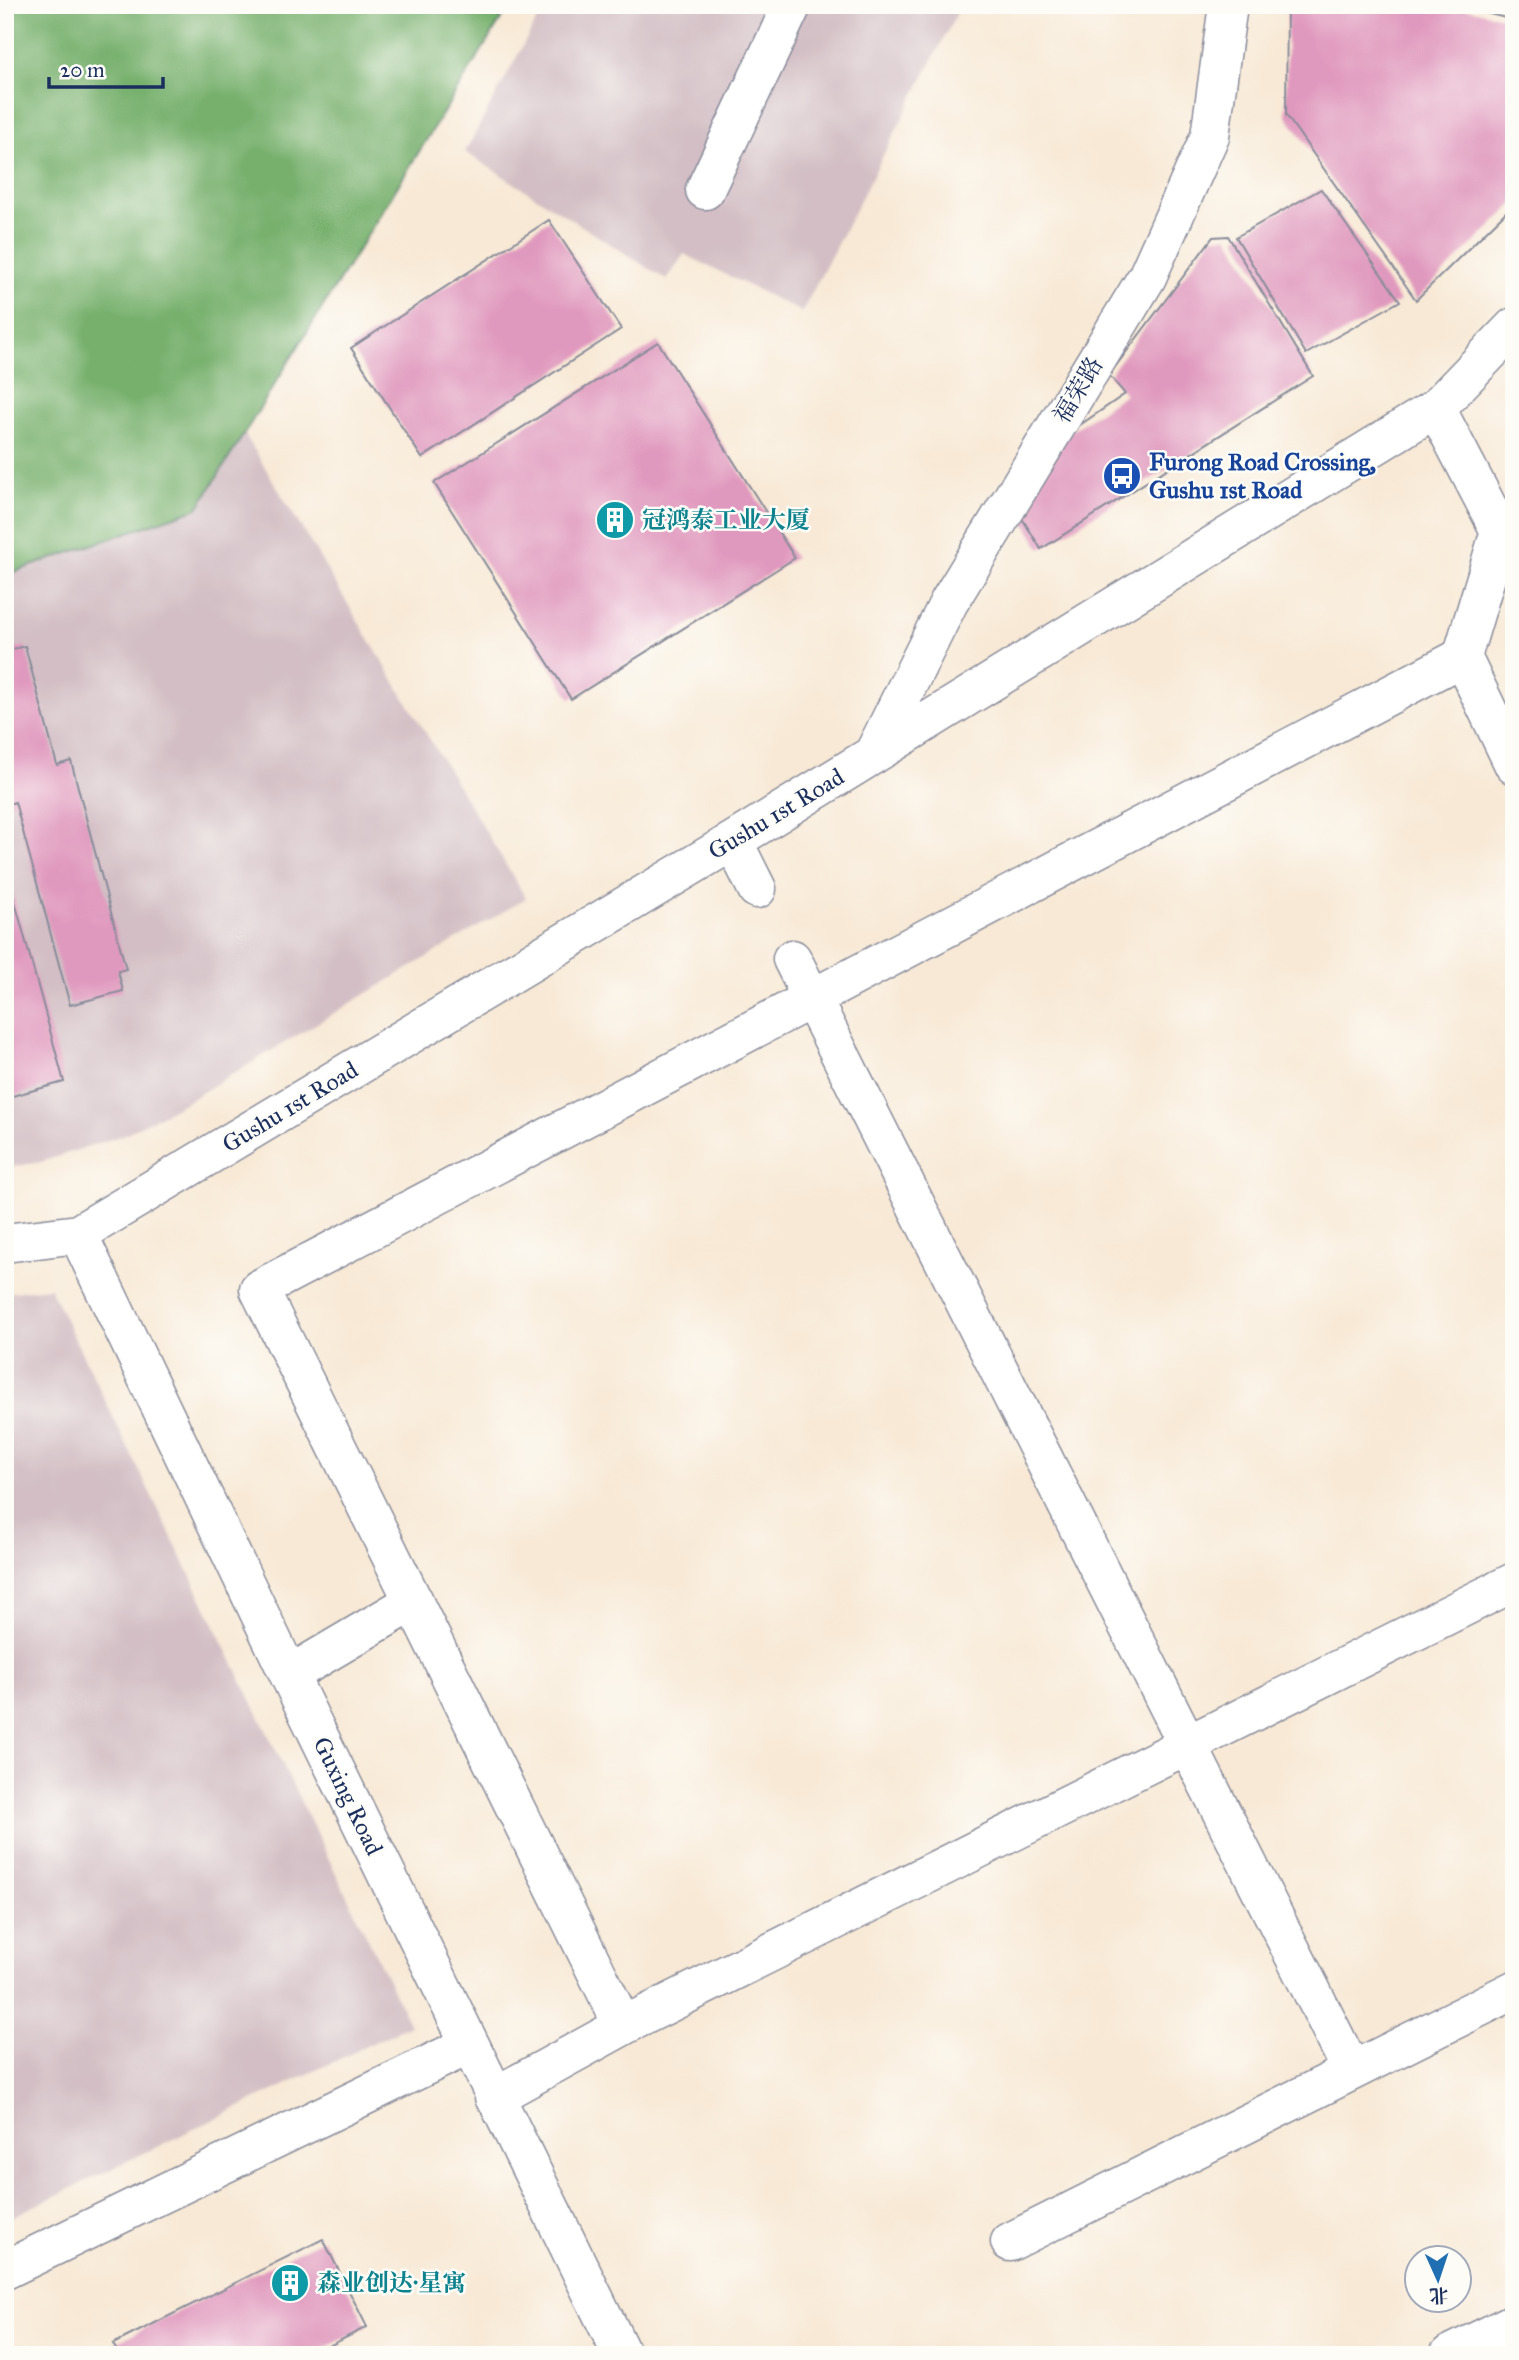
<svg xmlns="http://www.w3.org/2000/svg" width="1519" height="2360" viewBox="0 0 1519 2360" font-family="'IM FELL Great Primer','Noto Serif SC',serif">
  <rect width="100%" height="100%" fill="#fdfcf7"/>
  <filter id="ink" filterUnits="userSpaceOnUse"><feTurbulence type="fractalNoise" baseFrequency=".0143" numOctaves="2"/><feDisplacementMap in="SourceGraphic" scale="14" xChannelSelector="R" yChannelSelector="G"/><feConvolveMatrix kernelMatrix="1 2 1 2 8 2 1 2 1" color-interpolation-filters="sRGB"/></filter>
  <filter id="wash" filterUnits="userSpaceOnUse"><feTurbulence type="fractalNoise" baseFrequency=".00686" numOctaves="4" result="noise"/><feDisplacementMap in="SourceGraphic" scale="28" xChannelSelector="R" yChannelSelector="G"/><feGaussianBlur stdDeviation="1.57" result="paint"/><feColorMatrix in="noise" values="0 0 0 0 0 0 0 0 0 0 0 0 0 0 0 0 0 1.4 0 .05"/><feComposite in="paint" operator="in"/></filter>
  <g filter="url(#wash)">
    <rect width="100%" height="100%" fill="#f8e9d6"/>
    <path fill="#d2bec4" d="M 545,5 L 961,5 L 802,312 L 684,254 L 667,280 L 465,152 Z
      M 244,433 L 526,898 L 186,1102 L 123,1135 L 41,1162 L 5,1168 L 5,575 Z
      M 50,1288 L 410,2025 L 5,2220 L 5,1293 Z"/>
    <path fill="#77b06d" stroke="#497066" stroke-width="2" d="M 5,5 L 510,5 L 198,508 L 5,575 Z"/>
    <g id="blocks">
      <path fill="#e099be" d="M 1287,5 L 1453,5 L 1514,20 L 1514,204 L 1416,300 L 1286,115 Z
        M 1321,189 L 1400,301 L 1306,354 L 1236,237 Z
        M 549,220 L 621,329 L 422,458 L 351,348 Z
        M 1228,236 L 1313,376 L 1041,549 L 1020,515 L 1064,436 L 1125,394 L 1109,375 L 1213,237 Z
        M 658,342 L 795,558 L 571,699 L 434,483 Z
        M 25,646 L 57,765 L 71,761 L 126,969 L 118,971 L 123,991 L 70,1005 L 15,802 L 5,805 L 5,651 Z
        M 5,865 L 64,1082 L 5,1098 Z
        M 323,2239 L 367,2327 L 311,2355 L 119,2355 L 113,2344 Z"/>
    </g>
  </g>
  <g filter="url(#ink)">
    <use href="#blocks" fill-opacity="0" stroke="#8a8c9a" stroke-width="2"/>
    <g fill="none" stroke-linecap="round" stroke-linejoin="round">
      <defs>
        <path id="minor" d="M 705,190 L 792,5
          M 1436,408 L 1500,531 L 1462,657 L 1514,765
          M 873,755 L 949,602 L 1147,277 L 1210,136 L 1228,5
          M 733,841 L 757,889
          M 792,959 L 1352,2071
          M 78,1234 L 289,1675 L 622,2355
          M 5,1243 L 78,1234 L 733,841 L 1436,408 L 1514,327
          M 289,1675 L 414,1601
          M 623,2026 L 259,1289 L 1462,657
          M 494,2097 L 623,2026 L 1514,1582
          M 1010,2242 L 1514,1990
          M 5,2270 L 469,2045
          M 1449,2355 L 1514,2323"/>
      </defs>
      <use href="#minor" stroke="#8a8c9a" stroke-width="41"/>
      <use href="#minor" stroke="#fff" stroke-width="38"/>
    </g>
  </g>
  <defs>
    <symbol id="bus-disc" viewBox="-11 -11 22 22"><circle r="9.5" fill="#1a4fb4" stroke="#fdfcf7"/><path d="M-5-6H5V4H4V6H2V4H-2V6H-4V4H-5ZM-3.5-4V0h7V-4ZM-3.5 1.2v1.5H-2V1.2ZM2 1.2v1.5H3.5V1.2Z" fill="#fff"/></symbol>
    <symbol id="building-disc" viewBox="-11 -11 22 22"><circle r="9.5" fill="#0f9aa8" stroke="#fdfcf7"/><path d="M-4-6H4V6H1V3H-1V6H-4ZM-2.5-4.3h1.7v1.8h-1.7ZM.8-4.3h1.7v1.8H.8ZM-2.5-1h1.7V.8h-1.7ZM.8-1h1.7V.8H.8Z" fill="#fff"/></symbol>
  </defs>
  <g fill-rule="evenodd">
    <use href="#bus-disc" x="1100" y="454" width="44" height="44"/>
    <use href="#building-disc" x="593" y="498" width="44" height="44"/>
    <use href="#building-disc" x="268" y="2261" width="44" height="44"/>
  </g>
  <g text-anchor="middle" stroke-width="5" stroke-linejoin="round" paint-order="stroke">
    <g font-size="24" fill="#1b2f5e" stroke="#fdfcf7">
      <text transform="translate(1078 390) rotate(-59)" y="8">福荣路</text>
      <text transform="translate(776 814) rotate(-31)" y="8">Gushu 1st Road</text>
      <text transform="translate(290 1107) rotate(-31)" y="8">Gushu 1st Road</text>
      <text transform="translate(348 1796) rotate(64)" y="8">Guxing Road</text>
    </g>
    <g font-size="24" font-weight="bold" fill="#164399" stroke="#fdfcf7" text-anchor="start">
      <text x="1149" y="470">Furong Road Crossing,<tspan x="1149" dy="28">Gushu 1st Road</tspan></text>
    </g>
    <g font-size="24" font-weight="bold" fill="#0d838f" stroke="#fdfcf7" text-anchor="start">
      <text x="642" y="528">冠鸿泰工业大厦</text>
      <text x="317" y="2291">森业创达·星寓</text>
    </g>
  </g>
  <rect width="1519" height="2360" fill="none" stroke="#fdfcf7" stroke-width="28"/>
  <g transform="translate(1438 2279) rotate(177)"><circle r="33" fill="#fdfcf7" stroke="#a3aaba" stroke-width="2"/>
  <path d="M0-5L12 26L0 18L-12 26Z" fill="#1f6fb2"/>
  <text y="-10" font-size="19" font-weight="bold" text-anchor="middle" fill="#1b2f5e">北</text>
  </g>
  <path d="M49 77v10h114v-10" fill="none" stroke="#1b2f5e" stroke-width="3.5"/>
  <text x="60" y="77" font-size="21" fill="#1b2f5e" stroke="#fdfcf7" stroke-width="5" paint-order="stroke">20 m</text>
</svg>
